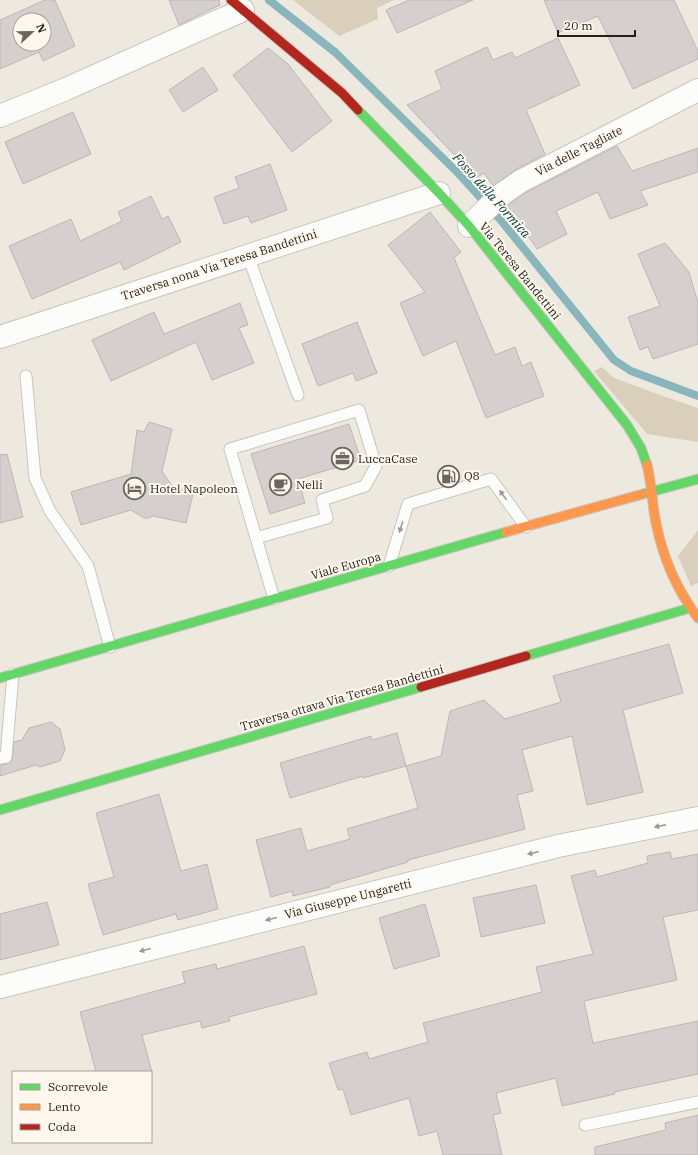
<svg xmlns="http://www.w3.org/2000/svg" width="698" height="1155" viewBox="0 0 698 1155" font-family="'IBM Plex Serif',serif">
  <rect width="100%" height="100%" fill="#eee9df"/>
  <path fill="#dacfba" d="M 293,0 L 394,0 L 377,8 L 378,19 L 339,36 Z
    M 602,367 L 614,378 L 663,396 L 698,408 L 698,442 L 647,434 L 594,371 Z
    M 698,530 L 698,583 L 691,586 L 678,556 Z"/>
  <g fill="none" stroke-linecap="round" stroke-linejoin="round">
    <path stroke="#89b5bd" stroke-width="8" d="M 269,0 L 336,53 L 459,174 L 499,218 L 614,360 L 631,371 L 698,396"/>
  </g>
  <path fill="#d5d0ce" stroke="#bcb7b5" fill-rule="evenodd" d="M 45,0 L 55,0 L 75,46 L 43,61 L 39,52 L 0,69 L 0,20 ZM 20,20 L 44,20 L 44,44 L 20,44 Z
    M 169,0 L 219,0 L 220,5 L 179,25 Z
    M 409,0 L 473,0 L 397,33 L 386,10 Z
    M 544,0 L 674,0 L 698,51 L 698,59 L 633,89 L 598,16 L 558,33 Z
    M 558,38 L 580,85 L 526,110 L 545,154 L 515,170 L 493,186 L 484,173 L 476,178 L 407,105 L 442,89 L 435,71 L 487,47 L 493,60 L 512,52 L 515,58 Z
    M 268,48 L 288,64 L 332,121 L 292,152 L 233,75 Z
    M 203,67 L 218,90 L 183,112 L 169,90 Z
    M 73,112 L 91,154 L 23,184 L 5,142 Z
    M 617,146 L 632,171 L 698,148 L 698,172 L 640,191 L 648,205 L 610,219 L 598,192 L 556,211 L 567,234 L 537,249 L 507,206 L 527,192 Z
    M 270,164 L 287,210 L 251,223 L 248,216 L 224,224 L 214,197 L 239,188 L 235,177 Z
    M 151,196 L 162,219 L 168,216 L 181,242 L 124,270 L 120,262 L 32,299 L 9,246 L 71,219 L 80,241 L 122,221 L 118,212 Z
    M 430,212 L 461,252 L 454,258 L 495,355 L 515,347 L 522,366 L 531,362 L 544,396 L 486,418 L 456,341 L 423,356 L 400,303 L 425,292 L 388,245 Z
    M 665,243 L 689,272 L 698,303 L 698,344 L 653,359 L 648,347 L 640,350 L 628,317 L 660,306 L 638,254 Z
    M 240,303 L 248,325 L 239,328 L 254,363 L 212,380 L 196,342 L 111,381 L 92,340 L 154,312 L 164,334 Z
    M 357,322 L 377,373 L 356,381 L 353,373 L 318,386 L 302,344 Z
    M 149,422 L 172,429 L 162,471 L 172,486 L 193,494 L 186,523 L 153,516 L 149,518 L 144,518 L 131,510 L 81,525 L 71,492 L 131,474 L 137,430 L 144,432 Z
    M 349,424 L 361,460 L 298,479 L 305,503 L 270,514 L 251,454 Z
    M 7,454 L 23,517 L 0,523 L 0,455 Z
    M 669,644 L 683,693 L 623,710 L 643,792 L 587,805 L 572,736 L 522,750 L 533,791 L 517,795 L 525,829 L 408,860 L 408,862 L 330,885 L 330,887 L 293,896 L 292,891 L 271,897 L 256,840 L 301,828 L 307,851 L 350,839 L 347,829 L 418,808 L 406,766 L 441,756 L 450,711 L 484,700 L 505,719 L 561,702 L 553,676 Z
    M 51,722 L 60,729 L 65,750 L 60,761 L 40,767 L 36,765 L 0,776 L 0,765 L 7,764 L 12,760 L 14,742 L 22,740 L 29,728 Z
    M 397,733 L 406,766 L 363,778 L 363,776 L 290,798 L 280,763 L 371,736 L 372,740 Z
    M 159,794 L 181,871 L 207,864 L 218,909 L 178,920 L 176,914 L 103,935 L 88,884 L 114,877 L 96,813 Z
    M 670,852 L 672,859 L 698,854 L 698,910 L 663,917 L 677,980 L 584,1001 L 593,1043 L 698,1021 L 698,1074 L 614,1092 L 615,1094 L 562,1106 L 556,1078 L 496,1093 L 501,1113 L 493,1115 L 502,1155 L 443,1155 L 437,1131 L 419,1136 L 409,1098 L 351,1115 L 343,1089 L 338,1090 L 329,1063 L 367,1052 L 369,1059 L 428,1042 L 423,1023 L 542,992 L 536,967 L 593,954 L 571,876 L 595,870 L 597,877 L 648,863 L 647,856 Z
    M 536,885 L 545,923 L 481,937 L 473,898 Z
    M 47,902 L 59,945 L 0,960 L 0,914 Z
    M 425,904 L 440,956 L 394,969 L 379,918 Z
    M 304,946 L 317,994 L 229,1017 L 230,1021 L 202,1028 L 200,1021 L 142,1035 L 152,1072 L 96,1072 L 80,1012 L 185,983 L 182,972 L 216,964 L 217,969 Z
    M 698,1115 L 698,1155 L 595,1155 L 595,1147 L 666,1130 L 665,1123 Z"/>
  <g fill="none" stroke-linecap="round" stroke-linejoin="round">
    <defs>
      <path id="lane" d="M 248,256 L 298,395
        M 26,376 L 35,478 L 50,511 L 88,566 L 110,647
        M 256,538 L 327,518 L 322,500 L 365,486 L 376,466 L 359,410 L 230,449 L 274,599
        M 389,566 L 408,504 L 491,479 L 526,527
        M 0,758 L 6,757 L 13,674
        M 585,1125 L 698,1102"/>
      <path id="street" d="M 0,116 L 66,89 L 243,10
        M 469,226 L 502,194 L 521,181 L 698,90
        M 0,337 L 439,193
        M 0,987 L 558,846 L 698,818"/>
      <path id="fast" d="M 358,110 L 439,193 L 469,226 L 627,425 L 641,448 L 647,465
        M 643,494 L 698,479
        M 526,656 L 690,608
        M 0,678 L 506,532
        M 0,810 L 421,687"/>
      <path id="slow" d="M 647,465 C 652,484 652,504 656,523 C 663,558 677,590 698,618
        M 506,532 L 643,494"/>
      <path id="jam" d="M 231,0 L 342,93 L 358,110
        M 421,687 L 526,656"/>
    </defs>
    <use href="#lane" stroke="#cac6be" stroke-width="13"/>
    <use href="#street" stroke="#cac6be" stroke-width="24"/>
    <use href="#fast" stroke="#cac6be" stroke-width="11"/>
    <use href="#slow" stroke="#cac6be" stroke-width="11"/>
    <use href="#jam" stroke="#cac6be" stroke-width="11"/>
    <use href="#lane" stroke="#fcfcfa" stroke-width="11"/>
    <use href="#street" stroke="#fcfcfa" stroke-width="22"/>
    <use href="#fast" stroke="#63d668" stroke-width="9"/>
    <use href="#slow" stroke="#ff974d" stroke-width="9"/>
    <use href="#jam" stroke="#b3261e" stroke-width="9"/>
  </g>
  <defs><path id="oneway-solid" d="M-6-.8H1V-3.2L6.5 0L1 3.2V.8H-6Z"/></defs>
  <g fill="#9a9995">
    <use href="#oneway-solid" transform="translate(503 495) rotate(-126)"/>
    <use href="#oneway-solid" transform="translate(401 527) rotate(107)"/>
    <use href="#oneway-solid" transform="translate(660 826) rotate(169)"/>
    <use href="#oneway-solid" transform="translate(533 853) rotate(166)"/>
    <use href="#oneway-solid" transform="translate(271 919) rotate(166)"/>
    <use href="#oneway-solid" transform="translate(145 950) rotate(166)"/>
  </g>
  <defs>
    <symbol id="office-ring" viewBox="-11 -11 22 22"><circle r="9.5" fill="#fef7ed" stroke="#6a665e" stroke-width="1.5"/><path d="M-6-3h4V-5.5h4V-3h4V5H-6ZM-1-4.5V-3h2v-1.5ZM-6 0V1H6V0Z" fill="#6a665e"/></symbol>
    <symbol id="fuel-ring" viewBox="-11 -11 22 22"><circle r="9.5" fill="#fef7ed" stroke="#6a665e" stroke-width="1.5"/><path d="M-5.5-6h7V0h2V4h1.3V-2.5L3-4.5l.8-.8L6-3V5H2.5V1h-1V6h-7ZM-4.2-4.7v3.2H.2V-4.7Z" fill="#6a665e"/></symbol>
    <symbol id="cafe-ring" viewBox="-11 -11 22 22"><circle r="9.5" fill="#fef7ed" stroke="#6a665e" stroke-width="1.5"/><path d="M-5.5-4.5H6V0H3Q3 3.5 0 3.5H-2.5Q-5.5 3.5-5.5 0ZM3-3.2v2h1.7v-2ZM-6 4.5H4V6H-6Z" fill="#6a665e"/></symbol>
    <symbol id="hotel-ring" viewBox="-11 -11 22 22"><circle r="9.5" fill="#fef7ed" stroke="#6a665e" stroke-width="1.5"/><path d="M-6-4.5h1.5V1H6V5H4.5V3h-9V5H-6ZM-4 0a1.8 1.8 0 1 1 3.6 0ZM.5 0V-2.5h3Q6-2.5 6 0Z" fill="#6a665e"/></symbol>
  </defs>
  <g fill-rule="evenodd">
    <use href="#office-ring" x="330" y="446" width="25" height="25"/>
    <use href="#fuel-ring" x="436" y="464" width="25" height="25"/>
    <use href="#cafe-ring" x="268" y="472" width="25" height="25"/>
    <use href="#hotel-ring" x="122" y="476" width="25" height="25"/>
  </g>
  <g text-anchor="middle" stroke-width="4" stroke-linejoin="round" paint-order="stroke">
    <g font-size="12" fill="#231f19" stroke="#fef7ed">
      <text transform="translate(579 151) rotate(-27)" y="4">Via delle Tagliate</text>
      <text transform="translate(219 265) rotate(-18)" y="4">Traversa nona Via Teresa Bandettini</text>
      <text transform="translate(520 271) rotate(51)" y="4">Via Teresa Bandettini</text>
      <text transform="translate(346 566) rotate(-16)" y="4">Viale Europa</text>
      <text transform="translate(342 698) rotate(-16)" y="4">Traversa ottava Via Teresa Bandettini</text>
      <text transform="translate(348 899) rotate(-14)" y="4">Via Giuseppe Ungaretti</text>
    </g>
    <g font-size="12" fill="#231f19" stroke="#fef7ed" text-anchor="start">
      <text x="358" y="463">LuccaCase</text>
      <text x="464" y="480">Q8</text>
      <text x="296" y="489">Nelli</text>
      <text x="150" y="493">Hotel Napoleon</text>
    </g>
    <g font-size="13" font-style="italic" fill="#064450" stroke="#fef7ed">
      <text transform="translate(492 195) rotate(48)" y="5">Fosso della Formica</text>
    </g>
  </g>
  <rect x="12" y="1071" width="140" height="72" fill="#fef7ed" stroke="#a6a198"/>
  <rect x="20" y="1084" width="20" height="6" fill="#63d668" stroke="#a6a198"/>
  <text x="48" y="1091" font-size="12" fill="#231f19">Scorrevole</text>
  <rect x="20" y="1104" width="20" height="6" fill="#ff974d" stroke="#a6a198"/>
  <text x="48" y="1111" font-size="12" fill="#231f19">Lento</text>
  <rect x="20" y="1124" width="20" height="6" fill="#b3261e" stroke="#a6a198"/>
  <text x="48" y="1131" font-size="12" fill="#231f19">Coda</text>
  <g transform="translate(32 32) rotate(68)"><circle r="19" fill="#fef7ed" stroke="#a6a198"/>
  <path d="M0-3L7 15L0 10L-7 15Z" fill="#6a665e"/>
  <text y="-6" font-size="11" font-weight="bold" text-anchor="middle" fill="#231f19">N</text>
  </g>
  <path d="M558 30v6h77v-6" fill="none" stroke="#231f19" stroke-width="2"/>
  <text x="564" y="30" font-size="12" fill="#231f19" stroke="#fef7ed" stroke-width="3" paint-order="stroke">20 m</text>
</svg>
